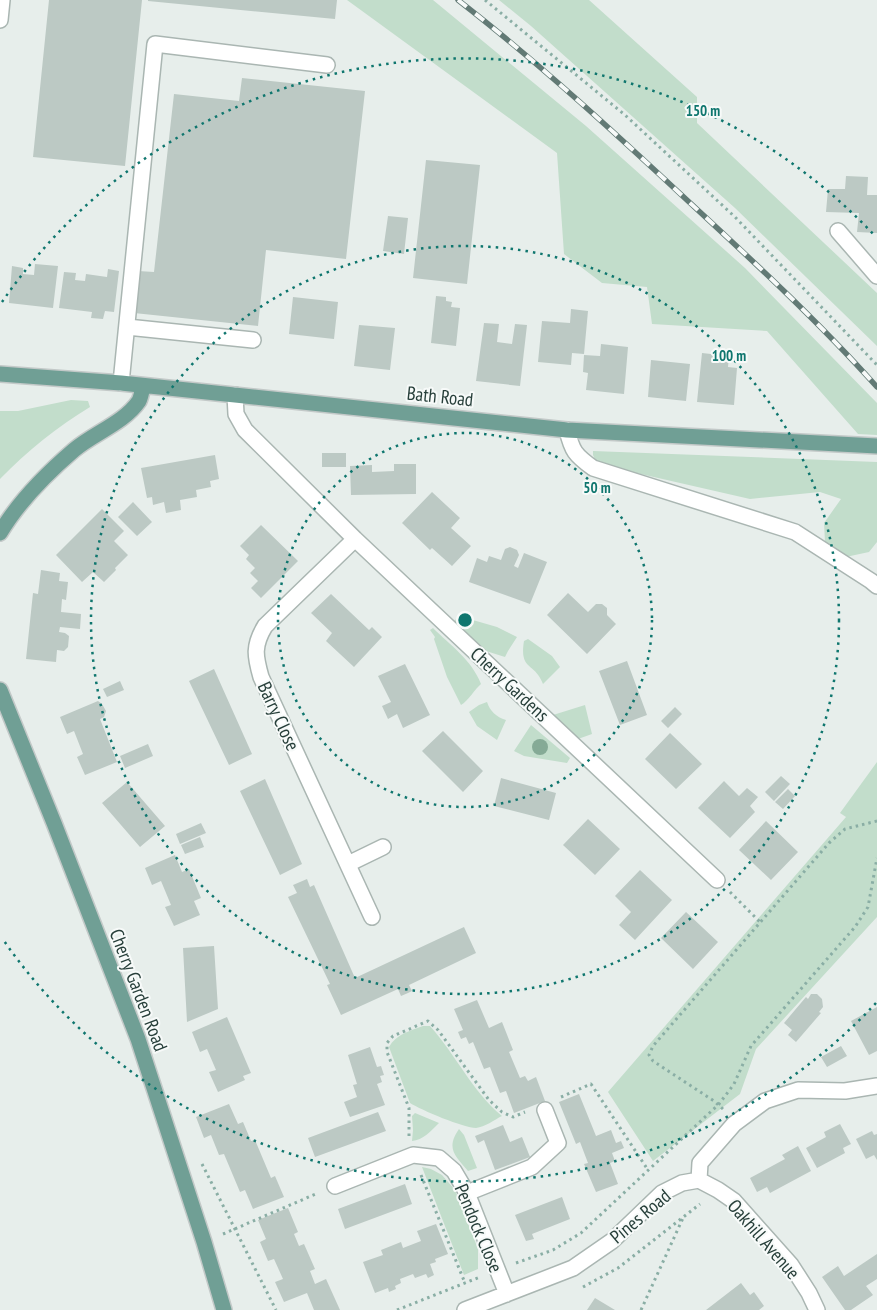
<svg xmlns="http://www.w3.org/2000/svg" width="877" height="1310" viewBox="0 0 877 1310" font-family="'PT Sans Narrow',sans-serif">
  <rect width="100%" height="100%" fill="#e7eeeb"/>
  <path fill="#c2ddcb" d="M 347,0 L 433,0 L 586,126 L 745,268 L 877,403 L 877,435 L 858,434 L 767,331 L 652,324 L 647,287 L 602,283 L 564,254 L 557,153 Z
    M 499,0 L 589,0 L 697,97 L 697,123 L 877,293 L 877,346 L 735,208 L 531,26 Z
    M 71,400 L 88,401 L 90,407 C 57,427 27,451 0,479 L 0,411 L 18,411 Z
    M 593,451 L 877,462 L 877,542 L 869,552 L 841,558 L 825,542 L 824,523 L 841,499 L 820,492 L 750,499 L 597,464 L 593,455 Z
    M 459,616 L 497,627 L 517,637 L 508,651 L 505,657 L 486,651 L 454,621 Z
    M 433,628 C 450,645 472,660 481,684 C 475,689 468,701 461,705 L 447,677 L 434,639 L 435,637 L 430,630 Z
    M 528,639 L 552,656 L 560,667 L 543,684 C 535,662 519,671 524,641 Z
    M 487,702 C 490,711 496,717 506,720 L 497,740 L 477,726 L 469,712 L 479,705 Z
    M 585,705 L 592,734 L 578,739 L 553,715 Z
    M 531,725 L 570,758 L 567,763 L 524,756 L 514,751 Z
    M 877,762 L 877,917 L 756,1049 L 740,1094 L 653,1161 L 608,1092 L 846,817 L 840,813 Z
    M 423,1026 L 430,1026 C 456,1055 472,1091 502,1116 C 494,1120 485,1127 476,1128 C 464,1128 421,1110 410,1103 L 389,1047 C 396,1034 410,1031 423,1026 Z
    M 415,1113 L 439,1123 C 431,1131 423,1140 412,1141 L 413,1130 L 412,1116 Z
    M 459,1129 L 464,1135 L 477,1168 L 468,1171 C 456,1156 445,1149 459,1129 Z
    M 422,1167 L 431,1169 L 442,1175 L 455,1190 L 478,1249 L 478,1269 L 464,1275 Z"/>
  <path fill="#bcc9c4" d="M 49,0 L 142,0 L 125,166 L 33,157 Z
    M 148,0 L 337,0 L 335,19 L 148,1 Z
    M 242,78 L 365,91 L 346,259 L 266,250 L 258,326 L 134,313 L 138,271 L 154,272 L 174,94 L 239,101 Z
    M 426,160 L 480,165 L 467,284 L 413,278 Z
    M 846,176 L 868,177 L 867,195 L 877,195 L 877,233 L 857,232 L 859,213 L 826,212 L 828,189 L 845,189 Z
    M 388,216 L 408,218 L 404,254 L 383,251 Z
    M 35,264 L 58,266 L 53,308 L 9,303 L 12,266 L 23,268 L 23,274 L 34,275 Z
    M 108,269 L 119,271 L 114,312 L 105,311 L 103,319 L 91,318 L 92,312 L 59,308 L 64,272 L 76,273 L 75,280 L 85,281 L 86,274 L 107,277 Z
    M 436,296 L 446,297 L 446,301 L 452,302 L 451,307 L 460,308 L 456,346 L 431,343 Z
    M 293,297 L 338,302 L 334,339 L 289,334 Z
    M 571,309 L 588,311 L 584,354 L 572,353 L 571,365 L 538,362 L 542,321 L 570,323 Z
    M 484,323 L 499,324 L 497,342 L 512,344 L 515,324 L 527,325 L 520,386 L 476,381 Z
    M 359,325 L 395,328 L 390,370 L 354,366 Z
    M 601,344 L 628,347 L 624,394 L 586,390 L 588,373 L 583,372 L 584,355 L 600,356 Z
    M 702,353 L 729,356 L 728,367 L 737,368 L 734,405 L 697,402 Z
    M 651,360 L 690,364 L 686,401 L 648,397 Z
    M 322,453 L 346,453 L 346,467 L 322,467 Z
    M 215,455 L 219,479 L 210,481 L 211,487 L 196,490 L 197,497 L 180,500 L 181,510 L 166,513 L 164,502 L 153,505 L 152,497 L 147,498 L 141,468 Z
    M 394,464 L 416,464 L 416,494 L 351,495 L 350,466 L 372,465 L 372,472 L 394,471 Z
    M 432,492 L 460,518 L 451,528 L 471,546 L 452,566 L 432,548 L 430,550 L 402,523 Z
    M 133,502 L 152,522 L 137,536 L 118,517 Z
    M 102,509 L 124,531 L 114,541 L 128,555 L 115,568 L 116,570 L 104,582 L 93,572 L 82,582 L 56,555 Z
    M 261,525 L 298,561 L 261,598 L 251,588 L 258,581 L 250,573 L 255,568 L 246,559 L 249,555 L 240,546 Z
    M 510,547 L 517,550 L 519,555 L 514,566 L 518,568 L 524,553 L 547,562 L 530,604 L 469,582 L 477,558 L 487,562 L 489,556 L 501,560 L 505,549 Z
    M 41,570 L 60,573 L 59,581 L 68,582 L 66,600 L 62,599 L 61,612 L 81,614 L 80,629 L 60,627 L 59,632 L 65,633 L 69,636 L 68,647 L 64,651 L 57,650 L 56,662 L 26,659 L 33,593 L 38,594 Z
    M 568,593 L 588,612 L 596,604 L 602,604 L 607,608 L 607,615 L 616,624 L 587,654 L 547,615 Z
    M 331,594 L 369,630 L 372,627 L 382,637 L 354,667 L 326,641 L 332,633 L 311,613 Z
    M 627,661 L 647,715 L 620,725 L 599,671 Z
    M 405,664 L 430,715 L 403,728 L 397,714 L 388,719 L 382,706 L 391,702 L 378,676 Z
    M 214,669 L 252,754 L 229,765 L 189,681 Z
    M 120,681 L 124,690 L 107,697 L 103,689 Z
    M 98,701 L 102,704 L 106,711 L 104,717 L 100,719 L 117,762 L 85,775 L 77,757 L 83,754 L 74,731 L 67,734 L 60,717 Z
    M 675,707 L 682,714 L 668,728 L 661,721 Z
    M 443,731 L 483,771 L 463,792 L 422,751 Z
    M 670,733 L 702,764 L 676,789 L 645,759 Z
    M 148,744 L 153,756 L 125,768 L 120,756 Z
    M 781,776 L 790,784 L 774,801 L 765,792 Z
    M 501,778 L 556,793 L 549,820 L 494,806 Z
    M 265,779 L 302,864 L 280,875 L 240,791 Z
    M 724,781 L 739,796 L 747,788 L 758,797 L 750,806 L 755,812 L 730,838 L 698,808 Z
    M 127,782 L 165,826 L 140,847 L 102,803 Z
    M 788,789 L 795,796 L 783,809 L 775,802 Z
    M 588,819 L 620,849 L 595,875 L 563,845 Z
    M 766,821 L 798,852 L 771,880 L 739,850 Z
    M 201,823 L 206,833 L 180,844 L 176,834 Z
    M 200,837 L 204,847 L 185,854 L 181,845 Z
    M 175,855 L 182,872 L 189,869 L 201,898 L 194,901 L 200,915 L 174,926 L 165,907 L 171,905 L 161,881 L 152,885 L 145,868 Z
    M 640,870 L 672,900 L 635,940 L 619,925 L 631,912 L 615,896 Z
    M 307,879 L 310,887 L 314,885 L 355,978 L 464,927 L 476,953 L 409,985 L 412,991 L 408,993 L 401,996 L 398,989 L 341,1015 L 327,985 L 330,984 L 288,897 L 297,893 L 293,885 Z
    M 686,912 L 718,942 L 693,969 L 661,938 Z
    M 214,946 L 218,1009 L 187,1022 L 183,948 Z
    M 811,994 L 817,994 L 822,999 L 823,1007 L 819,1012 L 821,1013 L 796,1042 L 788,1035 L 792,1030 L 784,1023 L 806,997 L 808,999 Z
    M 477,1000 L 489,1028 L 502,1022 L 513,1050 L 509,1052 L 520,1078 L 525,1076 L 528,1081 L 536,1077 L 545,1101 L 514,1113 L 506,1091 L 500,1093 L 490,1067 L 484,1069 L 473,1042 L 469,1044 L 466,1037 L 461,1039 L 458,1032 L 463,1030 L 454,1009 Z
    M 877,1007 L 877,1051 L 869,1055 L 851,1021 Z
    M 227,1017 L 251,1073 L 243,1076 L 245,1080 L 218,1092 L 209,1072 L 216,1070 L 207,1049 L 200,1052 L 192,1032 Z
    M 841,1046 L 847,1056 L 827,1067 L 821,1057 Z
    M 370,1047 L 377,1067 L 381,1066 L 384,1075 L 380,1076 L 382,1082 L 377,1084 L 385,1105 L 350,1117 L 344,1102 L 357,1097 L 353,1085 L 357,1084 L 348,1055 Z
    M 579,1094 L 596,1136 L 611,1130 L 616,1143 L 621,1141 L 624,1148 L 612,1153 L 615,1161 L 610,1163 L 618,1184 L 596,1192 L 584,1164 L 588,1163 L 580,1142 L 576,1144 L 559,1102 Z
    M 229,1104 L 238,1124 L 243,1122 L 251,1141 L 255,1140 L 271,1178 L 275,1176 L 284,1197 L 253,1209 L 245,1190 L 240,1192 L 224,1154 L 219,1155 L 211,1135 L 204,1138 L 196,1117 Z
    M 378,1112 L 386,1131 L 315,1157 L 308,1138 Z
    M 840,1124 L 851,1144 L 843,1148 L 845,1153 L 817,1168 L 806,1148 L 826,1137 L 824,1132 Z
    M 503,1125 L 510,1142 L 522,1137 L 530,1157 L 495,1170 L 484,1140 L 478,1143 L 475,1136 Z
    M 872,1131 L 874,1135 L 877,1134 L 877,1160 L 874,1155 L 866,1159 L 856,1139 Z
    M 798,1146 L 811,1171 L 770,1193 L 767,1187 L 757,1192 L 750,1178 L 785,1159 L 782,1155 Z
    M 405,1184 L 412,1204 L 345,1229 L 338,1209 Z
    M 562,1197 L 570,1219 L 532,1234 L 534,1239 L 526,1241 L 515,1215 Z
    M 288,1208 L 298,1232 L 294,1234 L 299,1246 L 304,1244 L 315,1269 L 310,1271 L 315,1284 L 326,1279 L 340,1310 L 314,1310 L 307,1293 L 284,1302 L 275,1282 L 283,1279 L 274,1259 L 268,1261 L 260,1242 L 266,1239 L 258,1220 Z
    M 436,1224 L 448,1254 L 435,1259 L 436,1262 L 430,1264 L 434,1275 L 428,1278 L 426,1274 L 415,1278 L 413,1274 L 400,1279 L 401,1283 L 395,1286 L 396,1289 L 389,1292 L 388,1288 L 375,1293 L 363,1262 L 383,1255 L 381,1250 L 401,1242 L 403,1248 L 421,1241 L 417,1231 Z
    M 877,1254 L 877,1279 L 866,1286 L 873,1295 L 851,1310 L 845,1310 L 822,1277 L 838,1266 L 844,1276 Z
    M 741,1283 L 750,1295 L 754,1292 L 764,1306 L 759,1310 L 706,1310 Z
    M 595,1298 L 615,1310 L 587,1310 Z"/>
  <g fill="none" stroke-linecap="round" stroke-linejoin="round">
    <defs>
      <path id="minor" d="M 0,20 L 2,0
        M 838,231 L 877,276
        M 127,327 L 253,340
        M 121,383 L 155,44 L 327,65
        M 235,395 L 236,414 L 245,430 L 355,539 L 717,880
        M 567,430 C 572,451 575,455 593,468 L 795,532 L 871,581 L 877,586
        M 355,539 L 265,626 C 253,646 255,656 261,677 L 372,917
        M 348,864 L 383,847
        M 699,1180 L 718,1190 L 734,1201 L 791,1265 L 809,1293 L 817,1310
        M 335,1186 L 413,1155 L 439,1158 L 454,1171 L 467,1193 L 507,1294
        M 467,1193 L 532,1167 L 558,1143 L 545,1110
        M 465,1310 L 573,1268 L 612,1241 L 662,1193 L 682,1183 L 699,1180 L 700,1163 L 734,1124 L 765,1101 L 798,1090 L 845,1091 L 877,1086"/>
      <path id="major" d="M 0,374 L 121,383 L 567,430 L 877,446
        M 0,533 C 19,501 46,474 74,450 C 94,433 124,423 139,401 C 141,397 142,391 143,386
        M 0,690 L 54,823 L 138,1039 L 204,1242 L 224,1310"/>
    </defs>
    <use href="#minor" stroke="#aab6b2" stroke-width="18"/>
    <use href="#major" stroke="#c3c9c8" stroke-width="18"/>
    <path stroke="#8aaea5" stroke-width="3" stroke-dasharray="2.5 4" stroke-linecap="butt" d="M 485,0 L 625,115 L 735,217 L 877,365
      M 730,892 L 760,922
      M 561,1097 L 591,1084 L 648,1170
      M 723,1109 L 714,1101 L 653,1061 L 649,1055 L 653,1046 L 829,843 L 845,829 L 877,821
      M 409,1136 L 409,1108 L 387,1052 L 387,1043 L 393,1036 L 428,1021 L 438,1030 L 489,1100 L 502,1112 L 513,1117 L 525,1112
      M 202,1164 L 276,1310
      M 421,1175 L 465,1283
      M 223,1234 L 318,1193
      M 516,1263 L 553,1250 L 581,1233 L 719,1104 L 734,1084 L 751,1046 L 855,927 L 868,907 L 877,858
      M 583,1287 L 618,1268 L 700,1204
      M 397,1310 L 480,1277
      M 641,1310 L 683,1218"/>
    <use href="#minor" stroke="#fff" stroke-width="15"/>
    <use href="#major" stroke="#709f95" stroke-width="15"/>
    <defs>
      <path id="rail" d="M 458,0 C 539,63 614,132 688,201 C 753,261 818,321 877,387"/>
    </defs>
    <use href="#rail" stroke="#627a75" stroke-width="5.5"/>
    <use href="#rail" stroke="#f7faf9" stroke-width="4" stroke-dasharray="11" stroke-linecap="butt"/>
  </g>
  <circle fill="#85aa96" cx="540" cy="747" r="8"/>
  <g fill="none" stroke="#0f766e" stroke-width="2.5" stroke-dasharray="2.5 5">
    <circle cx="465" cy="620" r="187"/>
    <circle cx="465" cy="620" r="374"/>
    <path d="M876 1003A562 562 0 0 1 2 938M2 302A562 562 0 0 1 876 237"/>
  </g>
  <g text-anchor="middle" stroke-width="4" stroke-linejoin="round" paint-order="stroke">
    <g font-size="19" fill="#273f3a" stroke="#f7faf9">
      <text transform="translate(440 396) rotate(6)" y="7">Bath Road</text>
      <text transform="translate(510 684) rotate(43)" y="7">Cherry Gardens</text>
      <text transform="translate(279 716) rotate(65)" y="7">Barry Close</text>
      <text transform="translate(139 990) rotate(69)" y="7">Cherry Garden Road</text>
      <text transform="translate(640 1216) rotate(-40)" y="7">Pines Road</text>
      <text transform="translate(479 1228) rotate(67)" y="7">Pendock Close</text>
      <text transform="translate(764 1239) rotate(49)" y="7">Oakhill Avenue</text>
    </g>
  </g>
  <circle cx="465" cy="620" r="8" fill="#0f766e" stroke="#f7faf9" stroke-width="2.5"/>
  <g font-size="15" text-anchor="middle" font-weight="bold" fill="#0f766e" stroke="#f7faf9" stroke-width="4" stroke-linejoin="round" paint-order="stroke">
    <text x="703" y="116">150 m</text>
    <text x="729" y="361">100 m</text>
    <text x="597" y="493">50 m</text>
  </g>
</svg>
